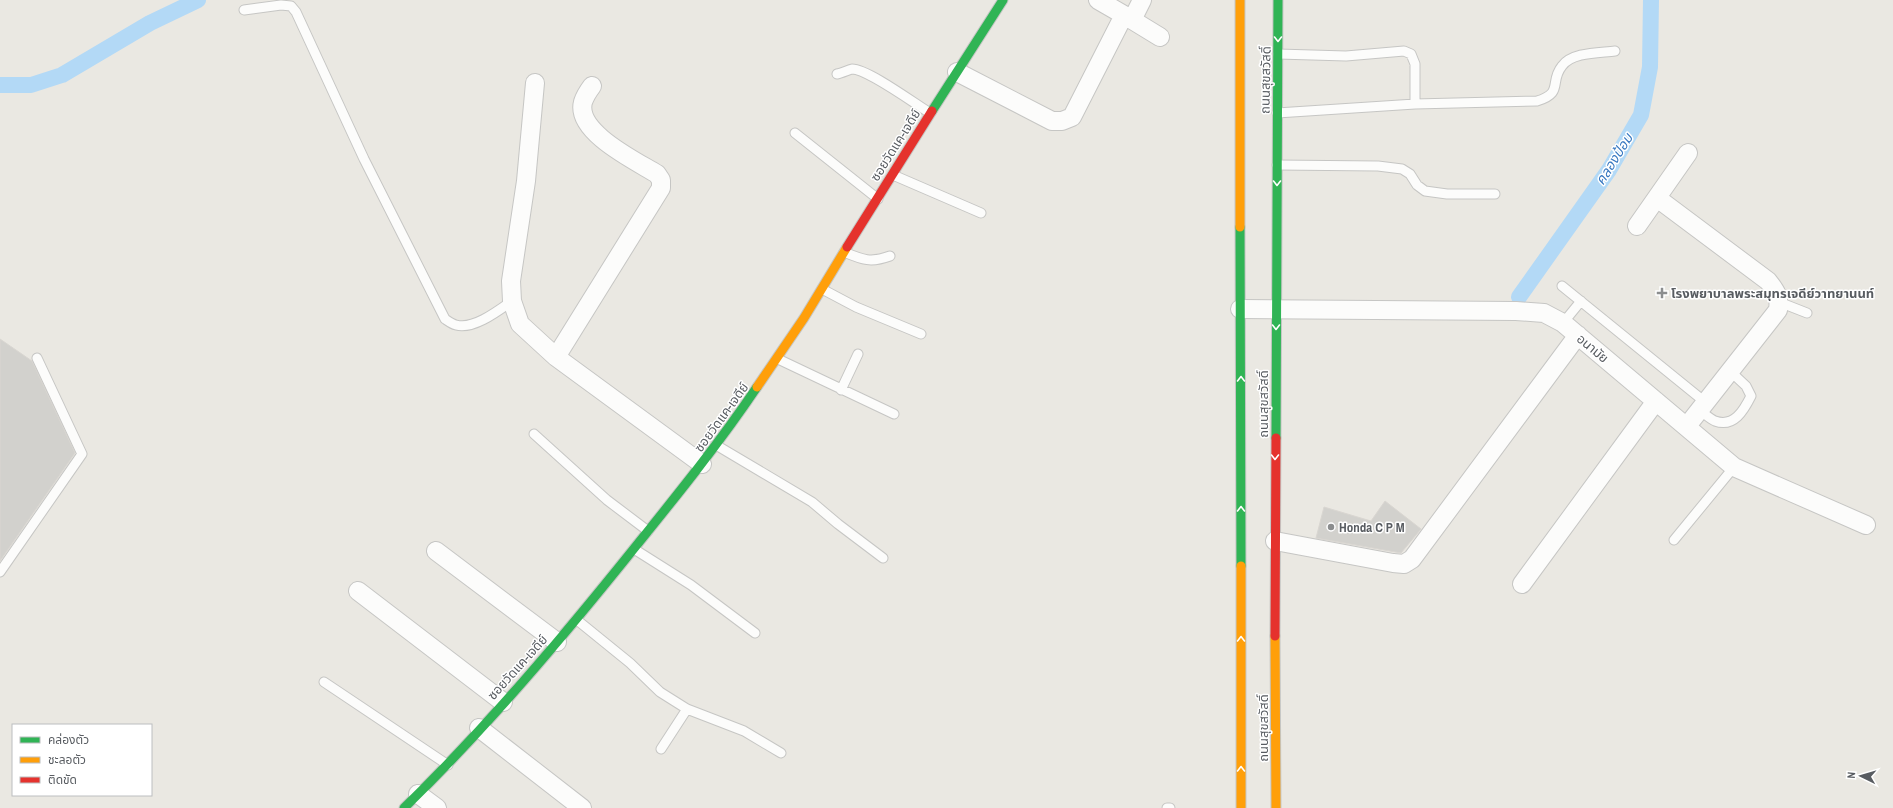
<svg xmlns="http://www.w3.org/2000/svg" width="1893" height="808" viewBox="0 0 1893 808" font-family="'Archivo Narrow','Noto Sans Thai',sans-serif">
  <rect width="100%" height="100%" fill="#eae8e2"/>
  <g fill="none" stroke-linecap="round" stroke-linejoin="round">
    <path stroke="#b3d9f6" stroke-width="16" d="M 0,85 L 31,85 L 62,75 L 150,23 L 198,0
      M 1519,297 L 1609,170 L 1641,115 L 1650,67 L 1651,0"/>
  </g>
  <path fill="#d2d1cd" stroke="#d9d6d1" d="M 0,339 L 32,361 L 75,453 L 0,561 Z
    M 1385,501 L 1421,529 L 1401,553 L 1316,538 L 1324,507 L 1371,521 Z"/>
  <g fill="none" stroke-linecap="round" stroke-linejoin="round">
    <defs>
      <path id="lane" d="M 244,10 L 281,5 L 291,6 L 296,12 L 364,159 L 445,319 C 448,321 452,324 456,325 C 473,330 498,311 512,301
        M 837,74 C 842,73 848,70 852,69 C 868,69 915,104 930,113
        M 1415,104 L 1537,101 C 1564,93 1549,82 1562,66 C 1572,52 1599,53 1615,51
        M 1277,113 L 1415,104 L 1415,64 L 1411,54 L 1404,51 L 1346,56 L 1278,54
        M 795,133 L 878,199
        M 1277,165 L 1378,166 L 1402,169 L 1410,174 L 1417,185 L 1425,191 L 1447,194 L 1495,194
        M 893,175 L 981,213
        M 844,252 C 863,260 871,263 890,256
        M 1562,286 L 1705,402
        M 822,289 L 856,307 L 921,334
        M 1779,302 L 1807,313
        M 1563,323 L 1581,301
        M 778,359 L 894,414
        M 841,390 L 858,354
        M 1699,410 C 1704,413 1710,419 1715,421 C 1734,428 1744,410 1751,396 L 1746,386 L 1730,371
        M 534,434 L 607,500 L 648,531
        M 716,445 L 812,502 L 838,524 L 883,558
        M 1674,540 L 1734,467
        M 634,549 L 691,585 L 755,633
        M 0,572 L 82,454 L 37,358
        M 577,620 L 630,663 L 660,692 L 687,709 L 744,731 L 781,753
        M 324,682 L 448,765
        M 661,749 L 687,709
        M 1167,808 L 1170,808"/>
      <path id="street" d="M 1124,15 L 1160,37
        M 1132,20 L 1142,0
        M 957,72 L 1052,121 L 1062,121 L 1072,117 L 1124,15 L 1098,0
        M 535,83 L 526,181 L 511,281 L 512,301 L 520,324 L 556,357 L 702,464
        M 1657,198 L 1768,281 C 1776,291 1780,297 1778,310 L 1687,426
        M 1637,226 L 1688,153
        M 1240,309 L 1516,311 L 1544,313 L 1563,323 L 1734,467 L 1866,525
        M 556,357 L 661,188 L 661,180 L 657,174 C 636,161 575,132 583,102 C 585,96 589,90 592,86
        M 1275,541 L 1393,563 L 1404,564 L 1412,559 L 1578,335
        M 436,551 L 557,642
        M 1522,584 L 1656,401
        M 358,591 L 503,702
        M 479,728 L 582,808
        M 418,794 L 437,808"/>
      <path id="fast" d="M 932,111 L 1003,0
        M 1240,227 L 1241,566
        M 1276,438 L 1278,0
        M 404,808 C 488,726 563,637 636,546 C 678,494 720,442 757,387"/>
      <path id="slow" d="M 1240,0 L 1240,227
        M 757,387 L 804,318 L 847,247
        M 1241,566 L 1241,808
        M 1275,636 L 1276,808"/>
      <path id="jam" d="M 847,247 L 932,111
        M 1275,636 L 1276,438"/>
    </defs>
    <use href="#lane" stroke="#c6c6c4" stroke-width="11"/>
    <use href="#street" stroke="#c6c6c4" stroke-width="20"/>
    <use href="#fast" stroke="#c5c6c4" stroke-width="11"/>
    <use href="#slow" stroke="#c5c6c4" stroke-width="11"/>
    <use href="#jam" stroke="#c5c6c4" stroke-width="11"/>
    <use href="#lane" stroke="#fcfcfb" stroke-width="9"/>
    <use href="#street" stroke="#fcfcfb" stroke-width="18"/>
    <use href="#fast" stroke="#30b455" stroke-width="9"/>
    <use href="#slow" stroke="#ff9f0a" stroke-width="9"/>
    <use href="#jam" stroke="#e5322d" stroke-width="9"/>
  </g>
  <defs><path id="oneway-chevron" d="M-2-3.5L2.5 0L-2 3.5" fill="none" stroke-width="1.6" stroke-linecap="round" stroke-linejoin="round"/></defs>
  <g stroke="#fff">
    <use href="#oneway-chevron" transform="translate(1278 39) rotate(90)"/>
    <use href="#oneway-chevron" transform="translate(1277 183) rotate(90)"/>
    <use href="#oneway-chevron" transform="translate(1276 327) rotate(90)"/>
    <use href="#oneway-chevron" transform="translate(1241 379) rotate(-90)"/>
    <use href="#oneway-chevron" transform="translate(1275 457) rotate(90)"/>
    <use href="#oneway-chevron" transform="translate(1241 509) rotate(-90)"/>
    <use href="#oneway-chevron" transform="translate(1241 639) rotate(-90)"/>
    <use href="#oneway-chevron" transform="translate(1241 769) rotate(-90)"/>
  </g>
  <g fill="#8b8d8e" stroke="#fff" stroke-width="1.5">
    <path d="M1660 287h4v4h4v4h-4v4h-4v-4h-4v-4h4z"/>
    <circle cx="1331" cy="527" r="4"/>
  </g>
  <g text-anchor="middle" stroke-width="3" stroke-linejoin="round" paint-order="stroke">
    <g font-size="13" fill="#585c61" stroke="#fff">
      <text transform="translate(1265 80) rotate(-89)" y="5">ถนนสุขสวัสดิ์</text>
      <text transform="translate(895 145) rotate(-58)" y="5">ซอยวัดแค-เจดีย์</text>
      <text transform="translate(1593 348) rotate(40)" y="5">อนามัย</text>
      <text transform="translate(1263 404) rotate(-90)" y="5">ถนนสุขสวัสดิ์</text>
      <text transform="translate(721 417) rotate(-54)" y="5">ซอยวัดแค-เจดีย์</text>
      <text transform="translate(517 667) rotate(-48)" y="5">ซอยวัดแค-เจดีย์</text>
      <text transform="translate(1263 728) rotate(-90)" y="5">ถนนสุขสวัสดิ์</text>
    </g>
    <g font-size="13" font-weight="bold" fill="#585c61" stroke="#fff" text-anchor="start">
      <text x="1671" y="298">โรงพยาบาลพระสมุทรเจดีย์วาทยานนท์</text>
      <text x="1339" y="532">Honda C P M</text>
    </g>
    <g font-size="14" font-style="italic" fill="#3677c0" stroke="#fff">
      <text transform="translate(1614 159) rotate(-58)" y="5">คลองป้อม</text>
    </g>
  </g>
  <rect x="12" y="724" width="140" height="72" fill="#ffffff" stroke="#bcbec0"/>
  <rect x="20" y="737" width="20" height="6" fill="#30b455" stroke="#bcbec0"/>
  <text x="48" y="744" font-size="12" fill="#585c61">คล่องตัว</text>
  <rect x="20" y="757" width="20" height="6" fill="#ff9f0a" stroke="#bcbec0"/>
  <text x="48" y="764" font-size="12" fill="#585c61">ชะลอตัว</text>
  <rect x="20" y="777" width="20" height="6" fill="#e5322d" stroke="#bcbec0"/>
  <text x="48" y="784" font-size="12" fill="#585c61">ติดขัด</text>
  <g transform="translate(1861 776) rotate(275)" stroke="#ffffff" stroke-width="3" paint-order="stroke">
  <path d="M0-3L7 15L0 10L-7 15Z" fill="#585c61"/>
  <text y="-6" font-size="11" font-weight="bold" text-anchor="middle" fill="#585c61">N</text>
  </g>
</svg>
